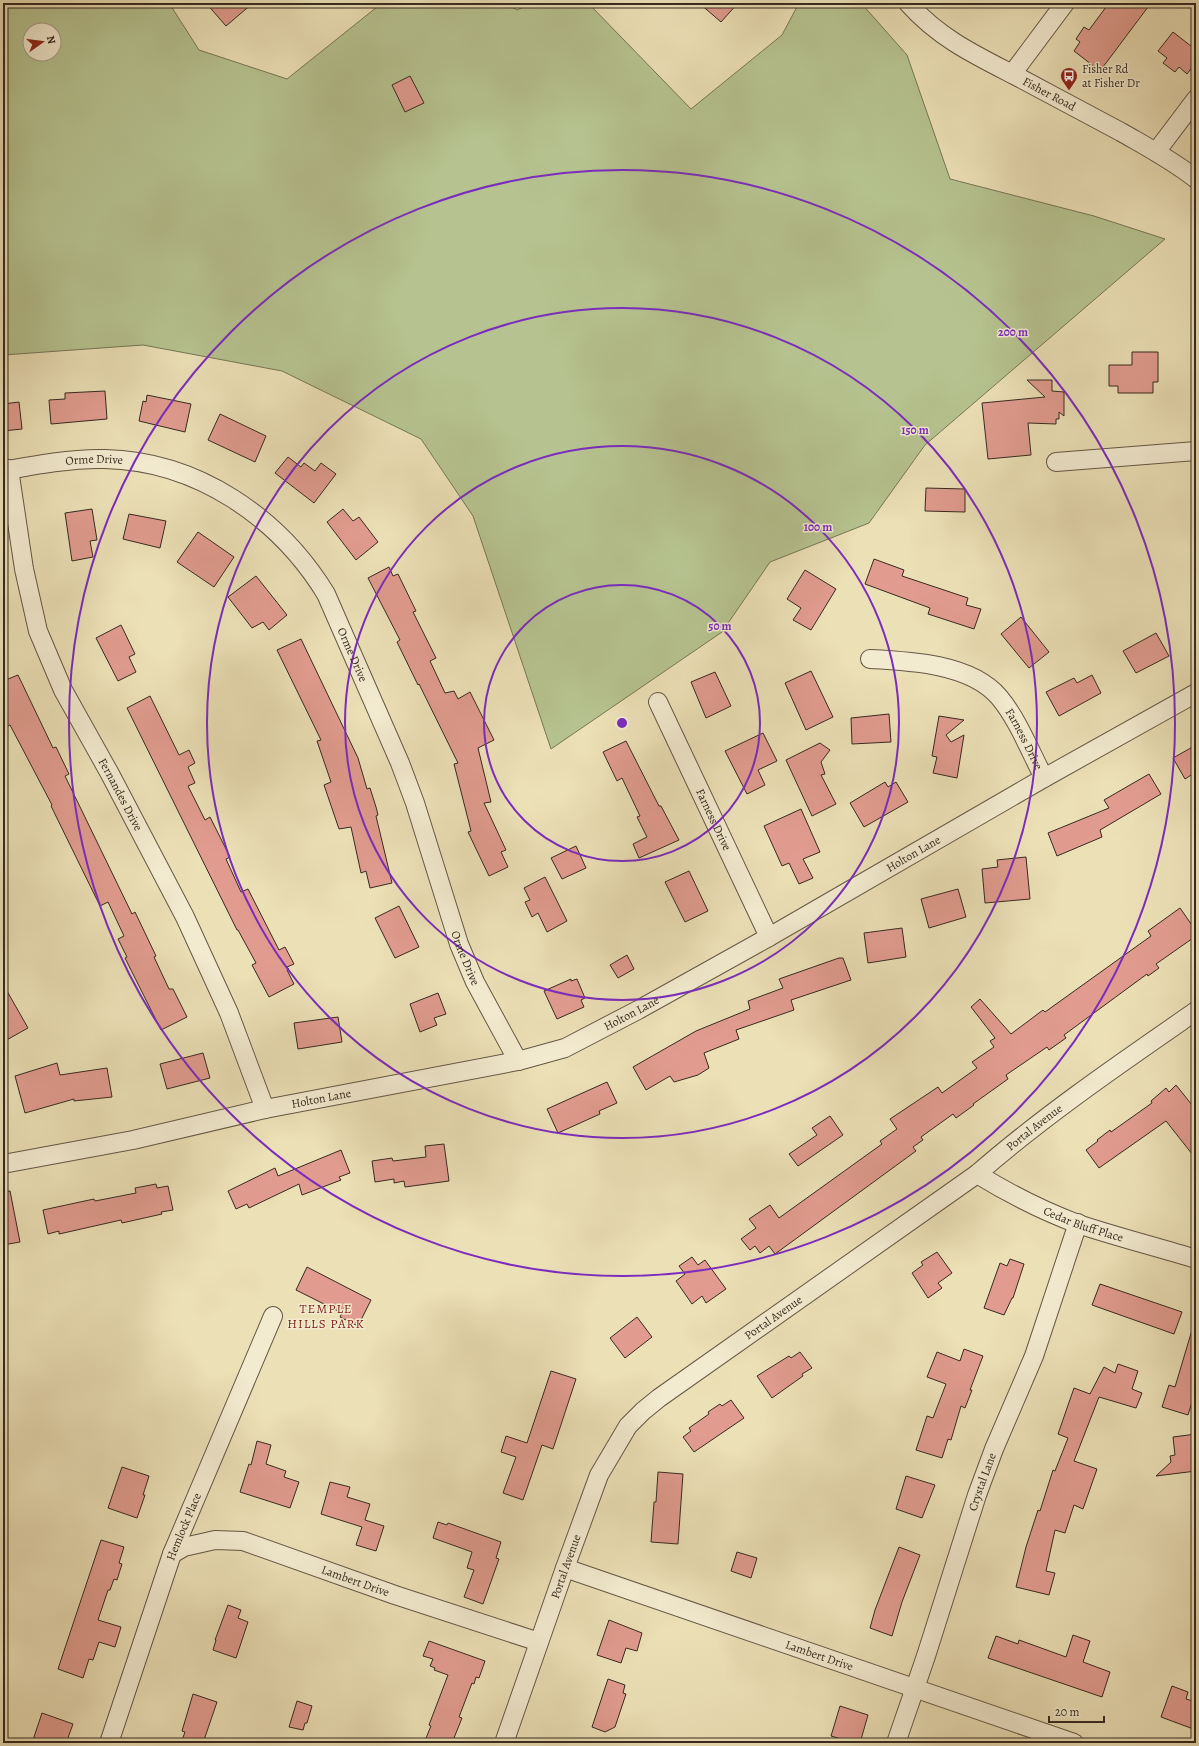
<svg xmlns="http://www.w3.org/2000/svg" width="1199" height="1746" viewBox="0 0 1199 1746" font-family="Alegreya,serif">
  <rect width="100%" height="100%" fill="#ece0b7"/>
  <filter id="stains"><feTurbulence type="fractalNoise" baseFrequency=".005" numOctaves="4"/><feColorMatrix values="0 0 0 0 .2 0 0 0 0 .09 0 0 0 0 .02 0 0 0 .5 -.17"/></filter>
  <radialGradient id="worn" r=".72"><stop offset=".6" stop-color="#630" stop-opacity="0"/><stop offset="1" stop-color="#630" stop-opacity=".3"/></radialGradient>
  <path fill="#b6c390" stroke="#767658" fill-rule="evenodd" d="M 3,3 L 169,3 L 199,50 L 287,79 L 382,3 L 505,3 L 517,10 L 532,3 L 588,3 L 691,109 L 782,35 L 799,3 L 861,3 L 907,55 L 950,179 L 1094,216 L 1165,239 L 925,445 L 869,523 L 770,562 L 722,632 L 551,749 L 473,516 L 421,439 L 282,371 L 143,345 L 3,355 ZM 30,30 L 54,30 L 54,54 L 30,54 Z"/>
  <path fill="#e19c8f" stroke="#362a1f" d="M 206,3 L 253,3 L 226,26 Z
    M 699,3 L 738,3 L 721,22 Z
    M 1109,3 L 1151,3 L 1100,71 L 1074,51 L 1080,42 L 1076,39 L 1084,27 L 1089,30 Z
    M 1173,32 L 1196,50 L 1196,62 L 1187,74 L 1179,67 L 1175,72 L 1163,63 L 1167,58 L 1158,51 Z
    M 410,76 L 424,103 L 405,112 L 392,85 Z
    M 1132,352 L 1158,352 L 1158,382 L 1153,382 L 1153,393 L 1118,393 L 1118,386 L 1109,386 L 1109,365 L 1132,365 Z
    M 1027,380 L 1052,380 L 1052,391 L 1064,392 L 1064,416 L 1059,412 L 1059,419 L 1056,419 L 1056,424 L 1028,423 L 1031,455 L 988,459 L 982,403 L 1045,397 Z
    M 105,391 L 107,419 L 51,424 L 49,400 L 65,399 L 65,393 Z
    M 147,395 L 191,404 L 185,432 L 139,421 L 143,401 L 146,402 Z
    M 19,402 L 22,429 L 3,431 L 3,404 Z
    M 220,414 L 266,436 L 255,462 L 208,440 Z
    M 288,457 L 301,467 L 304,463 L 315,471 L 321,463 L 336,474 L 314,503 L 275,473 Z
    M 926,488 L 965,489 L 965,512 L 925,511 Z
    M 92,509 L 97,540 L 90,541 L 93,557 L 72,561 L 65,513 Z
    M 343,509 L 353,521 L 359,517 L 378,542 L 356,560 L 327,522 Z
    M 129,514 L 166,521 L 160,548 L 123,539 Z
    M 198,532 L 234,557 L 214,587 L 177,562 Z
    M 874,559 L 904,570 L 902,576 L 968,598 L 966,605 L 981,609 L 974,629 L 928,614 L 930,608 L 865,584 Z
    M 389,567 L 393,576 L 398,574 L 416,611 L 413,612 L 436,658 L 430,661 L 445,693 L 454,691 L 458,699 L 470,692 L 494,740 L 478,748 L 491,802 L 484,803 L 506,850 L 501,852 L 508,867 L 489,876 L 468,832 L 471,831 L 454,764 L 458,763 L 419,684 L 418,685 L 397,642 L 400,640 L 368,578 Z
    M 805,570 L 836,589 L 811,630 L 793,620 L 801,608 L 787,599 Z
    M 256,576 L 287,615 L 269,630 L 263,622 L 252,628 L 228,597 Z
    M 1021,617 L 1049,652 L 1029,668 L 1001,634 Z
    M 121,625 L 135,654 L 129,657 L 136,672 L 118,681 L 96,638 Z
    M 1156,633 L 1169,656 L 1136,673 L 1123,651 Z
    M 301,639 L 358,758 L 367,789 L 370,788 L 376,807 L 378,815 L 376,816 L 392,883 L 370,888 L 366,871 L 361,873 L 351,827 L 339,829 L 324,785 L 331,782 L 317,741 L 321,740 L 277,650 Z
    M 811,671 L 833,717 L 806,730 L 785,683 Z
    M 715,672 L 731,706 L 706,718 L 691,682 Z
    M 18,675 L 53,748 L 56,747 L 69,774 L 65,776 L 132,914 L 135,912 L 156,956 L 154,957 L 169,989 L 173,989 L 187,1017 L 161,1030 L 125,958 L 127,957 L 118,939 L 124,936 L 108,902 L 100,906 L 51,806 L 52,805 L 10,725 L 3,728 L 3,681 Z
    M 1092,675 L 1101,693 L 1059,716 L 1046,692 L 1074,678 L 1077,683 Z
    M 150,696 L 179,755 L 189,750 L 195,763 L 188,767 L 195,783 L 188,786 L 205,820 L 210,817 L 230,857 L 226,859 L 241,892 L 248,889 L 279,950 L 285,947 L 294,964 L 287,967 L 289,969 L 287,970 L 294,984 L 269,997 L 252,965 L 256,963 L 238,930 L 237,930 L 127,708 Z
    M 889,714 L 891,742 L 852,744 L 851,718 Z
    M 939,716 L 964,720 L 946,735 L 951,742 L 964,735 L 957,778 L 933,773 L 937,757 L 932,756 Z
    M 763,733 L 777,761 L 758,770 L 765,785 L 747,794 L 725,751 Z
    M 626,741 L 659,806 L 661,806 L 679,840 L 639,858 L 633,844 L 647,837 L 637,817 L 640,816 L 622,778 L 617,781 L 603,752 Z
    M 820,743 L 830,750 L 821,762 L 825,774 L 821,775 L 836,804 L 812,816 L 786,760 Z
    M 1196,745 L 1196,772 L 1185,779 L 1173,758 Z
    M 1149,774 L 1161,794 L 1100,830 L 1102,837 L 1057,856 L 1048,833 L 1109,808 L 1104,800 Z
    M 885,782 L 888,787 L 896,782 L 908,802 L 864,827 L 850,803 Z
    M 801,809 L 820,852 L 803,859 L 813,878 L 799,884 L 789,863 L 782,866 L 764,826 Z
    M 576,846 L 586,868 L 562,879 L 551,858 Z
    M 1026,857 L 1030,899 L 985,903 L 982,869 L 998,867 L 997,860 Z
    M 689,871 L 708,911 L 685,922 L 665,882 Z
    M 545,877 L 567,921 L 547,932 L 538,913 L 532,917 L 525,902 L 530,900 L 524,888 Z
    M 958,889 L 966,917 L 929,928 L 921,899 Z
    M 399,906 L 419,947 L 395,958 L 375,918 Z
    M 1180,908 L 1196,931 L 1196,936 L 1156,964 L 1159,968 L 1148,976 L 1147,974 L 1064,1035 L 1066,1038 L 1049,1050 L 1047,1047 L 1006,1075 L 1008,1079 L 973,1104 L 974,1105 L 956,1118 L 953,1114 L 921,1137 L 923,1140 L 913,1147 L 916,1151 L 775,1254 L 769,1246 L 760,1253 L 755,1246 L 750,1250 L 741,1239 L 756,1228 L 749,1219 L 770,1205 L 779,1218 L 882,1144 L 880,1141 L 897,1129 L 890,1119 L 938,1087 L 942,1093 L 977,1068 L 972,1062 L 994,1047 L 990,1041 L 995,1038 L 971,1007 L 980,999 L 1011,1034 L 1043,1010 L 1045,1012 L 1151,936 L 1148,931 Z
    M 902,928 L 906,957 L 868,963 L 864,933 Z
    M 627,955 L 634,969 L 618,978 L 610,965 Z
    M 839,958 L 843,958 L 851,980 L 791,1000 L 794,1010 L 736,1030 L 739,1039 L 704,1053 L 709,1068 L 698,1075 L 674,1082 L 670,1076 L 646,1090 L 633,1067 L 696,1031 L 750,1009 L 748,1001 L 783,988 L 779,979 Z
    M 571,979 L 571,981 L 577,979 L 585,998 L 581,1000 L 584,1007 L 557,1019 L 544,991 Z
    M 3,984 L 28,1028 L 3,1042 Z
    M 438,993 L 446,1014 L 434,1018 L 437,1025 L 420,1032 L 410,1004 Z
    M 338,1017 L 342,1042 L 298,1049 L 294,1023 Z
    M 203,1053 L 210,1078 L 167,1089 L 160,1064 Z
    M 57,1063 L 60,1075 L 107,1068 L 112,1097 L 74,1101 L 74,1099 L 25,1113 L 15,1076 Z
    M 607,1082 L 617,1103 L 599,1111 L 600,1114 L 558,1133 L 547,1109 Z
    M 1176,1085 L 1196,1110 L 1196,1159 L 1166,1121 L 1099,1168 L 1086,1150 L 1098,1141 L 1097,1140 L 1110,1130 L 1111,1132 L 1152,1103 L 1151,1101 L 1166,1088 L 1169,1092 Z
    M 830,1116 L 843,1135 L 798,1166 L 789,1154 L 817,1135 L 812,1128 Z
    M 444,1144 L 449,1181 L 405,1187 L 404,1181 L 394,1183 L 394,1179 L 375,1182 L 372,1161 L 392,1158 L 393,1161 L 426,1157 L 425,1146 Z
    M 341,1150 L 350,1173 L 339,1177 L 341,1180 L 302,1195 L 299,1184 L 249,1208 L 247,1204 L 236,1209 L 228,1191 L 275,1168 L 278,1176 Z
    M 156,1184 L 157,1188 L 168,1186 L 173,1210 L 161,1212 L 162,1214 L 122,1223 L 121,1220 L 59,1234 L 59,1231 L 48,1234 L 43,1210 L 94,1199 L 95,1201 L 136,1193 L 135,1188 Z
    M 10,1191 L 20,1242 L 3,1245 L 3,1192 Z
    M 937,1252 L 952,1273 L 938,1283 L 942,1288 L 928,1298 L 912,1273 L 923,1265 L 921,1262 Z
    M 692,1257 L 698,1265 L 705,1260 L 726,1289 L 706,1303 L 702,1296 L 692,1304 L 676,1281 L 685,1274 L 679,1266 Z
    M 1010,1259 L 1024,1264 L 1013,1298 L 1012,1298 L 1004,1315 L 984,1308 L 1000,1263 L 1007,1266 Z
    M 307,1267 L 371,1300 L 358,1326 L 340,1317 L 342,1313 L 296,1290 Z
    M 1100,1284 L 1182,1312 L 1174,1334 L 1092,1305 Z
    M 637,1317 L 652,1337 L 625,1358 L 610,1338 Z
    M 1192,1330 L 1196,1330 L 1196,1389 L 1188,1415 L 1162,1407 L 1169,1385 L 1175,1387 Z
    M 964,1349 L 983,1356 L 970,1390 L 972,1390 L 965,1408 L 961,1406 L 951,1440 L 948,1439 L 942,1458 L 916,1450 L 927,1416 L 933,1418 L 946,1384 L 927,1377 L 937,1352 L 960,1361 Z
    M 800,1352 L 812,1368 L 802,1374 L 803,1376 L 772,1398 L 757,1376 L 789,1356 L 791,1358 Z
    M 1118,1364 L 1138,1371 L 1132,1389 L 1142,1393 L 1136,1408 L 1099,1397 L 1074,1461 L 1097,1469 L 1083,1509 L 1074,1505 L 1065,1533 L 1055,1530 L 1046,1571 L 1055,1573 L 1049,1595 L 1016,1587 L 1026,1547 L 1038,1510 L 1040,1511 L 1053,1470 L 1055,1471 L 1068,1438 L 1058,1434 L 1074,1388 L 1090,1394 L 1104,1367 L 1115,1373 Z
    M 551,1371 L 576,1379 L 553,1449 L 542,1445 L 523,1500 L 503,1493 L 516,1457 L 501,1452 L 506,1436 L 527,1443 Z
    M 731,1400 L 744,1418 L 694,1452 L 683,1437 L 691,1431 L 689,1428 L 709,1414 L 708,1412 L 720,1404 L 722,1406 Z
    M 1196,1434 L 1196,1471 L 1156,1476 L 1171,1462 L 1170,1456 L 1175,1455 L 1173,1437 Z
    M 257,1441 L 271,1445 L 266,1464 L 286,1471 L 284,1477 L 299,1482 L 290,1508 L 240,1492 L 249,1464 L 251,1465 Z
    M 122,1467 L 149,1476 L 143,1495 L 145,1495 L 137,1518 L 108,1508 Z
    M 658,1472 L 683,1474 L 678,1544 L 651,1542 L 654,1502 L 656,1502 Z
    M 906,1476 L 935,1485 L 922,1518 L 896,1509 Z
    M 330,1482 L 350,1487 L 347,1497 L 370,1504 L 365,1520 L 384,1526 L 376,1551 L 356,1545 L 362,1527 L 321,1514 Z
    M 438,1522 L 447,1525 L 448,1523 L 501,1542 L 496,1558 L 499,1559 L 483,1604 L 464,1597 L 474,1570 L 467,1568 L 472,1552 L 433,1538 Z
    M 101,1540 L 124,1547 L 119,1563 L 122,1564 L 117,1580 L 114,1579 L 110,1590 L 108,1590 L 98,1620 L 121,1627 L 115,1647 L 99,1642 L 93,1660 L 89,1659 L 83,1678 L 58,1669 Z
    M 899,1547 L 920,1555 L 902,1602 L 892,1636 L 870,1628 L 875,1610 Z
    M 737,1552 L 757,1558 L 751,1578 L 731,1571 Z
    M 228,1605 L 241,1610 L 238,1618 L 248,1622 L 236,1658 L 213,1650 L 216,1640 L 215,1640 Z
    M 609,1620 L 642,1633 L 637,1651 L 626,1648 L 621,1663 L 597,1655 Z
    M 1073,1635 L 1090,1641 L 1083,1662 L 1110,1672 L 1102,1697 L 988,1658 L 996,1636 L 1018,1644 L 1019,1640 L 1066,1657 Z
    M 429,1641 L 485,1661 L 479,1678 L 476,1677 L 474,1684 L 472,1683 L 459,1717 L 462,1718 L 452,1743 L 424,1743 L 431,1726 L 429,1725 L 448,1675 L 434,1670 L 435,1668 L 430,1666 L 433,1659 L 423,1656 Z
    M 608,1679 L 625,1685 L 623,1693 L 626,1694 L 615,1727 L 605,1732 L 592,1727 Z
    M 1172,1686 L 1188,1692 L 1186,1699 L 1196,1702 L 1196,1730 L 1161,1717 Z
    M 193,1694 L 217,1702 L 203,1743 L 181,1743 L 185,1732 L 182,1731 Z
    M 297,1701 L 312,1706 L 307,1723 L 305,1723 L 303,1730 L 289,1727 Z
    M 840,1706 L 868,1715 L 860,1743 L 855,1743 L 831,1736 Z
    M 42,1713 L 73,1724 L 66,1743 L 32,1743 Z"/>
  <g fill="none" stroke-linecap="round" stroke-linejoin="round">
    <defs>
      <g id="minor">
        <path id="s1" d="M 908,3 C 939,38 975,55 1016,76 C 1051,95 1086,113 1121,132 C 1147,147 1172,160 1196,179"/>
        <path d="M 1012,74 L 1065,3"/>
        <path d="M 1156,152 L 1196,99"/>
        <path d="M 1056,462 L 1196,451"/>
        <path id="s2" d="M 9,469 L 24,569 L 38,631 L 63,690 L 110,774 L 185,917 L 229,1013 L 265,1109"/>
        <path id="s3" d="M 3,471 C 35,465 73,458 105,459 C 197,461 279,517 326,594 L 400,763 L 415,803 L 459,944 L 475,982 L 518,1061"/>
        <path id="s4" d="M 870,659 C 911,661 971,664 999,697 C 1017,718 1031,753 1044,778"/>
        <path id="s5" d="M 658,702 L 769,937"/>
        <path id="s6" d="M 3,1164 L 133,1140 L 265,1109 L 518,1061 L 565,1048 L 638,1010 L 769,937 L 1044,778 L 1196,693"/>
        <path id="s7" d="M 977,1174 C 1008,1193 1043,1211 1078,1224 C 1117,1237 1157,1247 1196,1259"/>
        <path id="s8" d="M 172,1554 L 184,1547 L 215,1540 L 243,1541 L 395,1595 L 539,1642"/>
        <path id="s9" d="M 565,1568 L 1074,1743"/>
        <path id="s10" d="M 109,1743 L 172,1554 L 273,1316"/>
        <path id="s11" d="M 504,1743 L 565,1568 L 599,1475 L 628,1426 L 643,1411 L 659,1398 L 977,1174 C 1046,1114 1121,1063 1196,1011"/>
        <path id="s12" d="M 896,1743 L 926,1656 L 977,1495 L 994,1449 L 1034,1356 L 1078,1223"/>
      </g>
    </defs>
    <use href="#minor" stroke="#645845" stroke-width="20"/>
    <use href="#minor" stroke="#f3ebd0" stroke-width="18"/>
  </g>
  <g fill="none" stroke="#7b2cbf" stroke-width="2">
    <circle cx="622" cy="723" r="138"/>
    <circle cx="622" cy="723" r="277"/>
    <circle cx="622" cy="723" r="415"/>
    <circle cx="622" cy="723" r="553"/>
  </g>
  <defs>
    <symbol id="bus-pin" viewBox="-11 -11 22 30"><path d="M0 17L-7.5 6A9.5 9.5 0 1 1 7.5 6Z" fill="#8f2418" stroke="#f3ebd0"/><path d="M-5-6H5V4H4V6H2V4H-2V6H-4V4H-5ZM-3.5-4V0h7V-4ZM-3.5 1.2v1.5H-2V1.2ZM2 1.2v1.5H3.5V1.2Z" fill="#fff"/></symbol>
  </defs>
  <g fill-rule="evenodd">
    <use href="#bus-pin" x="1059" y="66" width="20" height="27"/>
  </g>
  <g text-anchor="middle" stroke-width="3" stroke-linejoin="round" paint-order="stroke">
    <g font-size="12" fill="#362a1f" stroke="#f3ebd0" text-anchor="start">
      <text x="1082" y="73">Fisher Rd<tspan x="1082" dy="14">at Fisher Dr</tspan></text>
    </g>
    <g font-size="12" fill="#362a1f" stroke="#f3ebd0">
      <text dy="4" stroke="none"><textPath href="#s1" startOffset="169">Fisher Road</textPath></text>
      <text dy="4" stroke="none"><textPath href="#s3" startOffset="92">Orme Drive</textPath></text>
      <text dy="4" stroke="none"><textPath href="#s3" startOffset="439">Orme Drive</textPath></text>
      <text dy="4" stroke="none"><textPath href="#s4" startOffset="187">Farness Drive</textPath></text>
      <text dy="4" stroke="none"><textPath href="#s2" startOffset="348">Fernandes Drive</textPath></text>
      <text dy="4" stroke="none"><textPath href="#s5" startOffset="130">Farness Drive</textPath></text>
      <text dy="4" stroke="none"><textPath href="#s6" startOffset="973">Holton Lane</textPath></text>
      <text dy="4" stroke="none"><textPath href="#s3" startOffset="763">Orme Drive</textPath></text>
      <text dy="4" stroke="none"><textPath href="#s6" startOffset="649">Holton Lane</textPath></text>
      <text dy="4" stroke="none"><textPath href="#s6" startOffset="325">Holton Lane</textPath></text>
      <text dy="4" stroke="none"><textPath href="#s11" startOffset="846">Portal Avenue</textPath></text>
      <text dy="4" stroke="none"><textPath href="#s7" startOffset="118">Cedar Bluff Place</textPath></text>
      <text dy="4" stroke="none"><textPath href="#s11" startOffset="523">Portal Avenue</textPath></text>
      <text dy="4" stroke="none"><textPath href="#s12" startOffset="275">Crystal Lane</textPath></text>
      <text dy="4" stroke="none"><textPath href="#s10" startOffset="229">Hemlock Place</textPath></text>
      <text dy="4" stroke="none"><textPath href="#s11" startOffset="187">Portal Avenue</textPath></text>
      <text dy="4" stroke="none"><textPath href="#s8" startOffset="193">Lambert Drive</textPath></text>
      <text dy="4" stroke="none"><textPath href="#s9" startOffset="269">Lambert Drive</textPath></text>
    </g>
    <g font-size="13" letter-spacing="1" fill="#7a1f14" stroke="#f3ebd0">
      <text x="326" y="1313">TEMPLE<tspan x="326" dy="15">HILLS PARK</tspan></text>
    </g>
  </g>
  <circle cx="622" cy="723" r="6" fill="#7b2cbf" stroke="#f3ebd0" stroke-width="2"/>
  <g font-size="12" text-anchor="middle" font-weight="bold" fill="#7b2cbf" stroke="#f3ebd0" stroke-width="3" stroke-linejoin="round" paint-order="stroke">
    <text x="1013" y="336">200 m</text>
    <text x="915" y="434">150 m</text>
    <text x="818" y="531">100 m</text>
    <text x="720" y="630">50 m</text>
  </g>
  <rect width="1199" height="1746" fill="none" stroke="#ece0b7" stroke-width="16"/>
  <rect x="4" y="4" width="1191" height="1738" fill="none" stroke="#362a1f" stroke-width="2"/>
  <rect x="8" y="8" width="1183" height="1730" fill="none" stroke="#362a1f"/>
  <g transform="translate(42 42) rotate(76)"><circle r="19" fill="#f3ebd0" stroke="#a79e89"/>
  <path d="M0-3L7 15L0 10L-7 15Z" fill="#8f2418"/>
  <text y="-6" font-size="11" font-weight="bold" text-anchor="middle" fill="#362a1f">N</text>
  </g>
  <path d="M1049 1716v6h55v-6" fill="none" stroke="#362a1f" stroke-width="2"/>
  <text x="1055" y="1716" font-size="12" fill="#362a1f" stroke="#f3ebd0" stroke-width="3" paint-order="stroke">20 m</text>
  <rect width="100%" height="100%" filter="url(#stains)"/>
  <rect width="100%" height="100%" fill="url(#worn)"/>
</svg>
